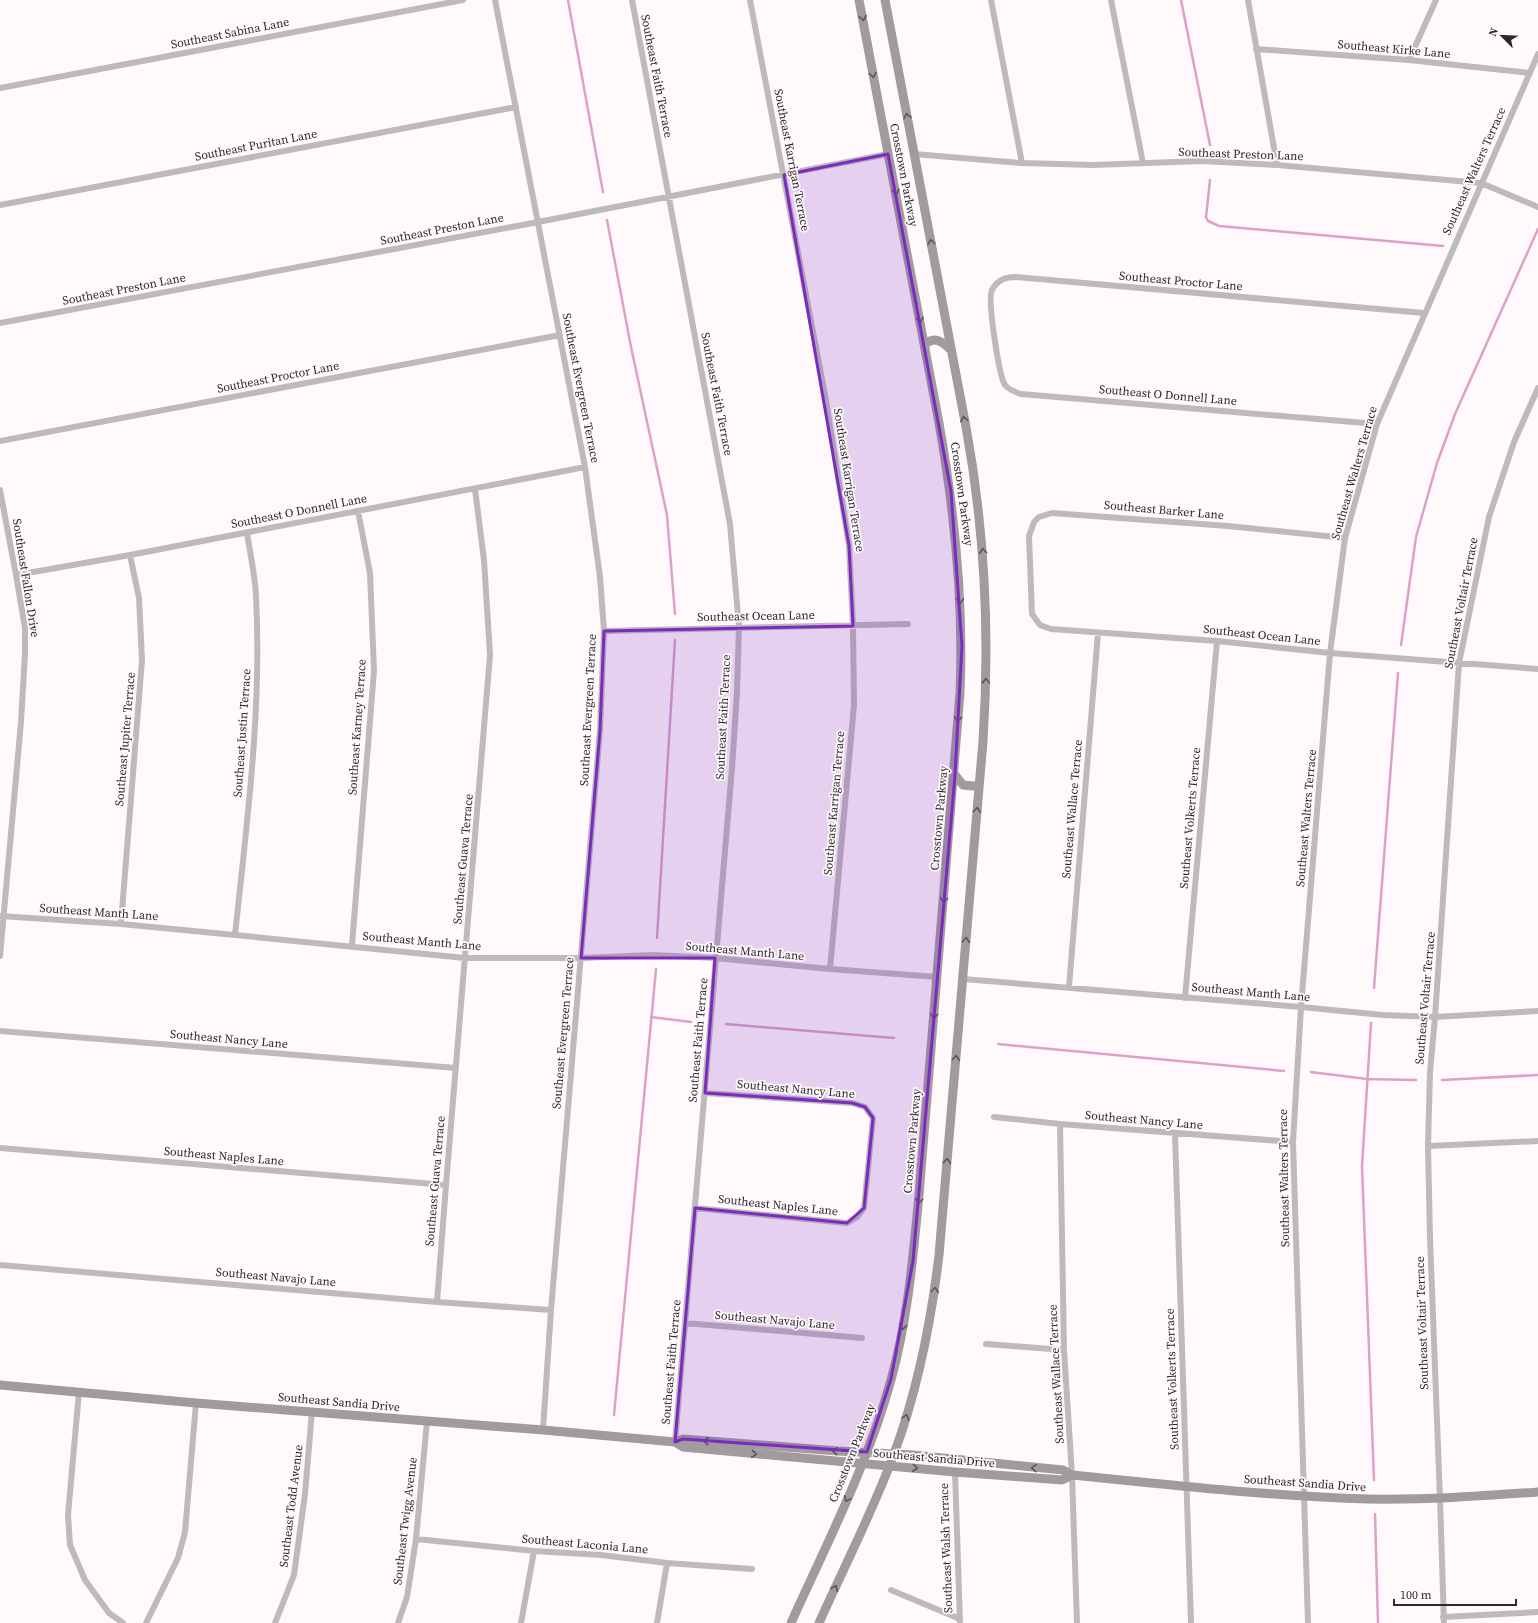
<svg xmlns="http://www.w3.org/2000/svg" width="1538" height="1623" viewBox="0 0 1538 1623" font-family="'Source Serif 4',serif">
  <rect width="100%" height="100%" fill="#fff9fc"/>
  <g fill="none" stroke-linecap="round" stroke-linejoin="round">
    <path stroke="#dda1c6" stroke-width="2.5" d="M 568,0 L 603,192
      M 1181,0 L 1210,145
      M 1210,180 L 1206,217 L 1208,221 L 1219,226 L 1443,246
      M 607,220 L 631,347 L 667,515 L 675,614
      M 1401,645 L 1416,537 L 1437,463 L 1455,414 L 1538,229
      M 657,938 L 675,640
      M 1374,988 L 1398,673
      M 651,1017 L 691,1022
      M 1371,1023 L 1362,1166 L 1374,1480
      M 726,1024 L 894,1038
      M 998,1044 L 1284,1071
      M 1311,1072 L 1367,1079 L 1416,1080
      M 1442,1080 L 1538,1075
      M 614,1415 L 656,969
      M 1375,1514 L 1378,1623"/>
    <path stroke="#bebabc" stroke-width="6" d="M 495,0 L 585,467 L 600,577 L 604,631 L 600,730 L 551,1310 L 543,1430
      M 632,0 L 730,524 L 739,627 L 737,692 L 732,768 L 675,1442
      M 750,0 L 825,395 L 849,546 L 853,626 L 854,705 L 830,969
      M 991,0 L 1022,163
      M 1111,0 L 1143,163
      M 1248,0 L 1277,165
      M 1256,49 L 1409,60 L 1530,73
      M 1409,60 L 1436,0
      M 0,88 L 463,0
      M 914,154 L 1022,163 L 1093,165 L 1202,161 L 1277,165 L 1481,183 L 1538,207
      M 0,205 L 516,107
      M 0,323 L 538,222 L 888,154
      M 1377,424 L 1021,394 C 1015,392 1009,390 1005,385 C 999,376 987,299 992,290 C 997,280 1005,277 1015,277 L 1424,313
      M 0,441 L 560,335
      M 0,490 L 16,575 L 25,628 L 25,654 L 21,722 L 0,956
      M 1345,538 L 1228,526 L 1052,513 L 1039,517 L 1034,522 L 1029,536 L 1032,614 L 1040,625 L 1051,629 L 1217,641 L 1330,653 L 1538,669
      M 16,575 L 130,555 L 585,467
      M 604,631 L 908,624
      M 0,916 L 121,924 L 235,935 L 465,958 L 581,958 L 653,955 L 715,958 L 830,969 L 937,977
      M 121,924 L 142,660 L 139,598 L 130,555
      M 235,935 C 247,822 262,709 256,596 C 255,575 250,553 247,533
      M 352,945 L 374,671 L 370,573 L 358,511
      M 963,979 L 1301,1007 L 1383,1015 L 1435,1017 L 1538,1011
      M 1069,987 L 1098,633
      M 1185,998 L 1217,641
      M 0,1031 L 456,1068
      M 994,1117 L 1060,1124 L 1293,1142
      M 1060,1124 L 1064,1350 L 1072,1475 L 1077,1623
      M 1175,1134 L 1191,1623
      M 1428,1146 L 1538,1141
      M 0,1148 L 446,1185
      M 695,1208 L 847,1223 L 857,1217 L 864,1208 L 873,1118 L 865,1107 L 852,1103 L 705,1093
      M 0,1265 L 437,1302 L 551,1310
      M 437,1302 L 446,1185 L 490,655 L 484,560 L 475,489
      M 685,1323 L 862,1338
      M 986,1344 L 1064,1350
      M 79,1392 L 68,1515 L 70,1545 L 85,1580 L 109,1613 L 123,1623
      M 955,1472 L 960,1623
      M 416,1539 L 534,1551 L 601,1555 L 667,1563 L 752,1569
      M 891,1590 L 960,1619
      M 1443,1617 L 1538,1612
      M 146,1623 L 178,1558 L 185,1532 L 196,1403
      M 275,1623 L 294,1575 L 305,1494 L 312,1411
      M 398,1623 L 407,1597 L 416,1539 L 427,1421
      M 521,1623 L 534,1551
      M 657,1623 L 667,1563
      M 1308,1623 L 1293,1142 L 1301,1007 L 1330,653 L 1345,538 L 1377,424 L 1538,54
      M 1444,1623 L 1440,1499 L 1430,1238 L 1428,1146 L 1430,1072 L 1435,1017 L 1459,663 L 1489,517 L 1514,442 L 1538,388"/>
    <path stroke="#a19a9e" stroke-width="9" d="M 925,345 C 934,335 943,342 951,350
      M 955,775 L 963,785 L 973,786 L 979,785
      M 0,1385 L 196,1403 L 543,1430 L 675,1442 L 683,1439 L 838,1451 L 913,1455 L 1063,1470 L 1072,1475 C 1170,1485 1269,1496 1368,1499 C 1425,1500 1481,1496 1538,1492
      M 675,1442 L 683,1447 L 955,1472 L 1062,1480 L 1072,1475
      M 791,1623 C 827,1543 868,1464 891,1380 C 908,1319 913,1257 919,1195 L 960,693 C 964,601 955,514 939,423 L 859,0
      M 819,1623 C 844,1567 873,1511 894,1454 C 918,1389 931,1323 939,1255 L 983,741 C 990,635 985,531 966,427 L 885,0"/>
  </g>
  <defs><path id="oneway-chevron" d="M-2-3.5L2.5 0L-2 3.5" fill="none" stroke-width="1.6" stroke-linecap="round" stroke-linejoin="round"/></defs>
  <g stroke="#5b5659">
    <use href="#oneway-chevron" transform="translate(863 18) rotate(79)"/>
    <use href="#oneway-chevron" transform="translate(873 75) rotate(79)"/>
    <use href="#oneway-chevron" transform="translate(907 116) rotate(-101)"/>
    <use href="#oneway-chevron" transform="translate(896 192) rotate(79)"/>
    <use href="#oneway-chevron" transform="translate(931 242) rotate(-101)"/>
    <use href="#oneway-chevron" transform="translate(920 320) rotate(79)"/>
    <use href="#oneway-chevron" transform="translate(964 419) rotate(-101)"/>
    <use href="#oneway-chevron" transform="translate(983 551) rotate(-95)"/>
    <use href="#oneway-chevron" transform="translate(960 601) rotate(88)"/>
    <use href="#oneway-chevron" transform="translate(986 681) rotate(-88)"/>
    <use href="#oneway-chevron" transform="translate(958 719) rotate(94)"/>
    <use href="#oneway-chevron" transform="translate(977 810) rotate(-85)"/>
    <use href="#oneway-chevron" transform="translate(944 900) rotate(95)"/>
    <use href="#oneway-chevron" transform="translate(966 940) rotate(-85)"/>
    <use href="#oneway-chevron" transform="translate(934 1016) rotate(95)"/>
    <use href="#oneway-chevron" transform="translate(956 1058) rotate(-85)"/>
    <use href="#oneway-chevron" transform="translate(947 1161) rotate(-85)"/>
    <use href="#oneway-chevron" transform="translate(919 1201) rotate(95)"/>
    <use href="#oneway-chevron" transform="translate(935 1290) rotate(-82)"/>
    <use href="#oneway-chevron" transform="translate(903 1327) rotate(101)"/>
    <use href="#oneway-chevron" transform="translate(906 1417) rotate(-73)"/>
    <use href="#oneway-chevron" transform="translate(706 1441) rotate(-176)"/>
    <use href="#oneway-chevron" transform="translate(835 1451) rotate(-176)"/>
    <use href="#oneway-chevron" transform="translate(754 1454) rotate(5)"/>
    <use href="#oneway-chevron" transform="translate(915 1468) rotate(6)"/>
    <use href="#oneway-chevron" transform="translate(1034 1468) rotate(-176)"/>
    <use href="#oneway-chevron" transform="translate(847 1499) rotate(114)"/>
    <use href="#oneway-chevron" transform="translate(835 1588) rotate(-65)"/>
  </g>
  <path fill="#7b2cbf" fill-opacity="0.2" stroke="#7b2cbf" stroke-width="3" stroke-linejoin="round" d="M 888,154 L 951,491 L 962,646 L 955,775 L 913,1261 L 891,1379 L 867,1452 L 683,1439 L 675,1442 L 695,1208 L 847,1223 L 864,1208 L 873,1118 L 865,1107 L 852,1103 L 705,1093 L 715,958 L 581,958 L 600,730 L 604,631 L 853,626 L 849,546 L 784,175 Z"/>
  <g text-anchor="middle" stroke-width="3.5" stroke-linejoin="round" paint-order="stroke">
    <g font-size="12" fill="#2d292b" stroke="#fff9fc">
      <text transform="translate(230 33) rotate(-11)" y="4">Southeast Sabina Lane</text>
      <text transform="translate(1394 49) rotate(5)" y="4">Southeast Kirke Lane</text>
      <text transform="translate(657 76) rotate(79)" y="4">Southeast Faith Terrace</text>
      <text transform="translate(256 145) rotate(-11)" y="4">Southeast Puritan Lane</text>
      <text transform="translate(1241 154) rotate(2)" y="4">Southeast Preston Lane</text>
      <text transform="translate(792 160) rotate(79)" y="4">Southeast Karrigan Terrace</text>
      <text transform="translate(1474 171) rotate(-66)" y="4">Southeast Walters Terrace</text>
      <text transform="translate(904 175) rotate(79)" y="4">Crosstown Parkway</text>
      <text transform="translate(442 229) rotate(-11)" y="4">Southeast Preston Lane</text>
      <text transform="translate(1181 281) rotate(5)" y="4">Southeast Proctor Lane</text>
      <text transform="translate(124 289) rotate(-11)" y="4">Southeast Preston Lane</text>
      <text transform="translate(278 377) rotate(-11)" y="4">Southeast Proctor Lane</text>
      <text transform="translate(581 388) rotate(79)" y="4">Southeast Evergreen Terrace</text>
      <text transform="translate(717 394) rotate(79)" y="4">Southeast Faith Terrace</text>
      <text transform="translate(1168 395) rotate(5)" y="4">Southeast O Donnell Lane</text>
      <text transform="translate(1354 473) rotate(-74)" y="4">Southeast Walters Terrace</text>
      <text transform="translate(849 480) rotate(81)" y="4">Southeast Karrigan Terrace</text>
      <text transform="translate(962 494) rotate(82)" y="4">Crosstown Parkway</text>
      <text transform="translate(1164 510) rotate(5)" y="4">Southeast Barker Lane</text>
      <text transform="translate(299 511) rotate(-11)" y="4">Southeast O Donnell Lane</text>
      <text transform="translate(26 578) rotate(81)" y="4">Southeast Fallon Drive</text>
      <text transform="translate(1461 603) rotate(-79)" y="4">Southeast Voltair Terrace</text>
      <text transform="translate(756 616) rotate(-1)" y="4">Southeast Ocean Lane</text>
      <text transform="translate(1262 635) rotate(6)" y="4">Southeast Ocean Lane</text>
      <text transform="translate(588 710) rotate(-87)" y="4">Southeast Evergreen Terrace</text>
      <text transform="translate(723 717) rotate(-87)" y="4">Southeast Faith Terrace</text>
      <text transform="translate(357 727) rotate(-86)" y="4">Southeast Karney Terrace</text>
      <text transform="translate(242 733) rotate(-86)" y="4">Southeast Justin Terrace</text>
      <text transform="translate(125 739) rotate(-85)" y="4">Southeast Jupiter Terrace</text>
      <text transform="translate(834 803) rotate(-85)" y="4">Southeast Karrigan Terrace</text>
      <text transform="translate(1072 809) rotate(-85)" y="4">Southeast Wallace Terrace</text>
      <text transform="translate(939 818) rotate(-85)" y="4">Crosstown Parkway</text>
      <text transform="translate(1190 818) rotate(-85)" y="4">Southeast Volkerts Terrace</text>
      <text transform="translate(1306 818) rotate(-85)" y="4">Southeast Walters Terrace</text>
      <text transform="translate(463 859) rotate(-85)" y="4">Southeast Guava Terrace</text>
      <text transform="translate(99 912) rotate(4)" y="4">Southeast Manth Lane</text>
      <text transform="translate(422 941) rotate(5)" y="4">Southeast Manth Lane</text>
      <text transform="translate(745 951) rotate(5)" y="4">Southeast Manth Lane</text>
      <text transform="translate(1251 992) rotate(5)" y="4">Southeast Manth Lane</text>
      <text transform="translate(1425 998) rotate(-85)" y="4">Southeast Voltair Terrace</text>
      <text transform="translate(563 1033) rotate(-85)" y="4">Southeast Evergreen Terrace</text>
      <text transform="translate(229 1039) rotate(5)" y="4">Southeast Nancy Lane</text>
      <text transform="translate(698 1040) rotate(-85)" y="4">Southeast Faith Terrace</text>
      <text transform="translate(796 1089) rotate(5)" y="4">Southeast Nancy Lane</text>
      <text transform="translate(1144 1120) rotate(5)" y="4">Southeast Nancy Lane</text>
      <text transform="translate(912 1141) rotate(-85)" y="4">Crosstown Parkway</text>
      <text transform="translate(224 1156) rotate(5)" y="4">Southeast Naples Lane</text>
      <text transform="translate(1284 1178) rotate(-91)" y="4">Southeast Walters Terrace</text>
      <text transform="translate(435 1181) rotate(-85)" y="4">Southeast Guava Terrace</text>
      <text transform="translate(778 1205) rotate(6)" y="4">Southeast Naples Lane</text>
      <text transform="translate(276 1277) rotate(5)" y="4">Southeast Navajo Lane</text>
      <text transform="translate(775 1320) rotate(5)" y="4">Southeast Navajo Lane</text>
      <text transform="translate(1422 1323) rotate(-92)" y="4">Southeast Voltair Terrace</text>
      <text transform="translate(671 1362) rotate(-85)" y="4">Southeast Faith Terrace</text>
      <text transform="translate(1056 1374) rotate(-93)" y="4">Southeast Wallace Terrace</text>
      <text transform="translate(1172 1379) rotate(-92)" y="4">Southeast Volkerts Terrace</text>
      <text transform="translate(339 1402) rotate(5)" y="4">Southeast Sandia Drive</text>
      <text transform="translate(852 1453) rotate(-68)" y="4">Crosstown Parkway</text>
      <text transform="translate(934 1458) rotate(5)" y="4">Southeast Sandia Drive</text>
      <text transform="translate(1305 1483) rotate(4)" y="4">Southeast Sandia Drive</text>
      <text transform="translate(291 1506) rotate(-83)" y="4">Southeast Todd Avenue</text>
      <text transform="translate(405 1521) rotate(-83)" y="4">Southeast Twigg Avenue</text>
      <text transform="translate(585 1544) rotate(5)" y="4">Southeast Laconia Lane</text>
      <text transform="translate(946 1548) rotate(-92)" y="4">Southeast Walsh Terrace</text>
    </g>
  </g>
  <g transform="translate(1502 36) rotate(294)" stroke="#fff9fc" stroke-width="3" paint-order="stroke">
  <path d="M0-3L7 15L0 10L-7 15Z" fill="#2d292b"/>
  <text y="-6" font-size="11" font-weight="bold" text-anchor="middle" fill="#2d292b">N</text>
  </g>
  <path d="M1394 1599v6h122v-6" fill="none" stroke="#2d292b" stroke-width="2"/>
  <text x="1400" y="1599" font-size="12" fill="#2d292b" stroke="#fff9fc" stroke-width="3" paint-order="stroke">100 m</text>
</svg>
